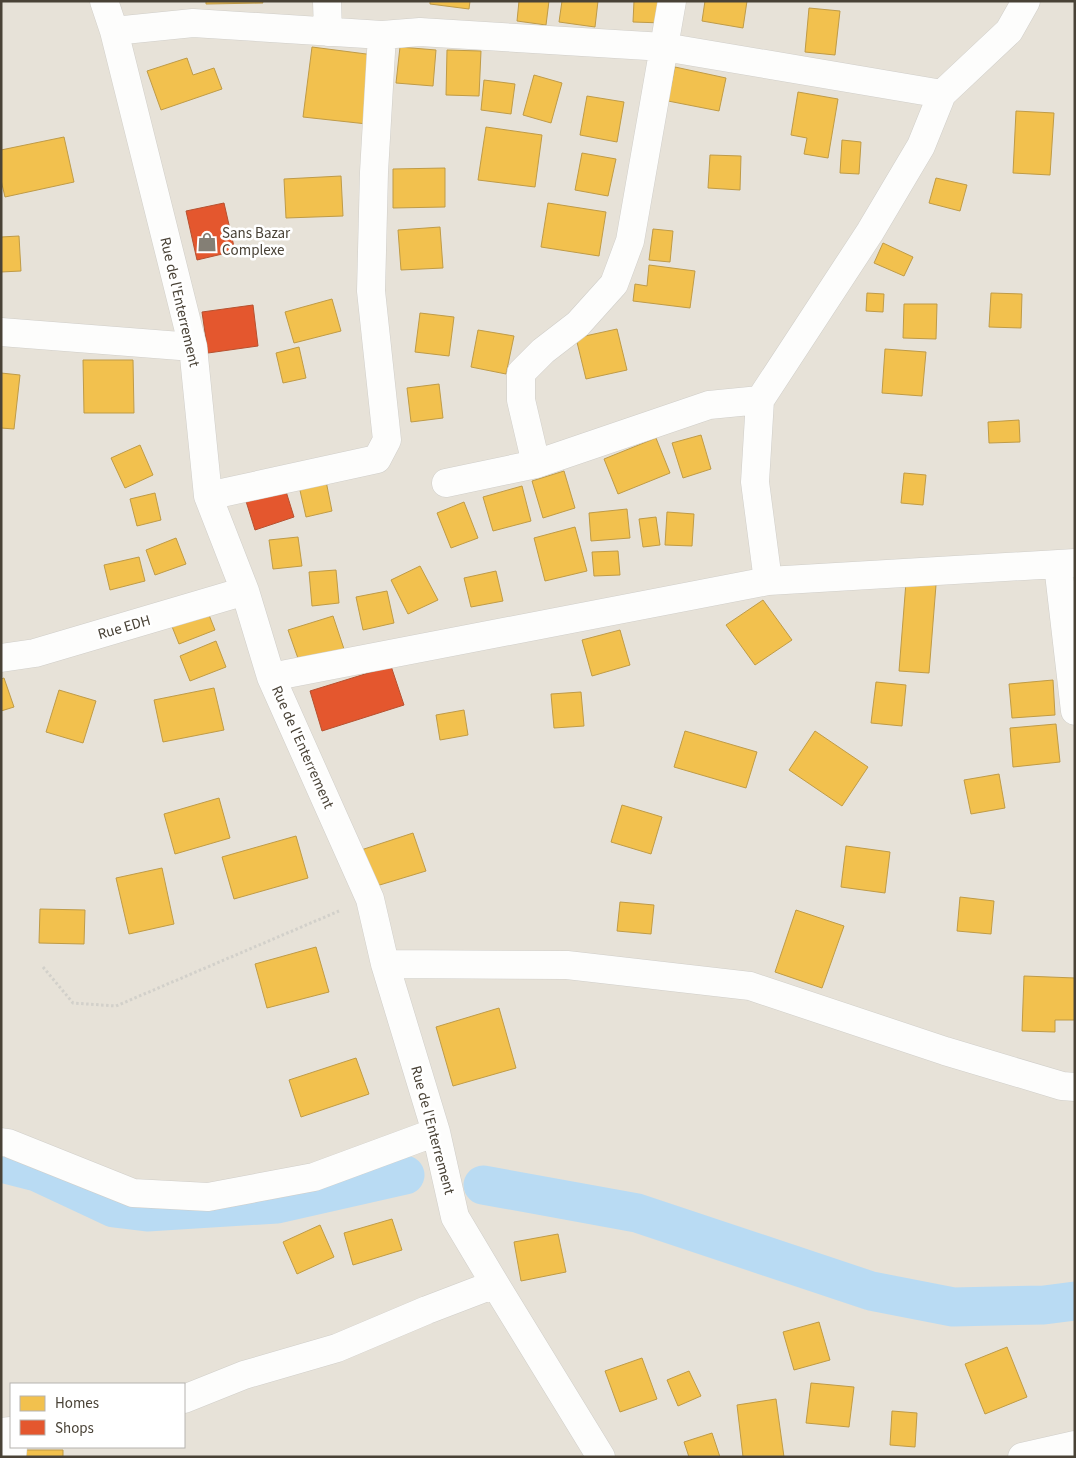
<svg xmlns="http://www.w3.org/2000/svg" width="1076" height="1458" viewBox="0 0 1076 1458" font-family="'Source Sans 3',sans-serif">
  <rect width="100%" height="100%" fill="#f2f0eb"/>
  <path fill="#e7e2d8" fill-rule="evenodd" d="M 1,1 L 1075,1 L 1075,1457 L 1,1457 ZM 11,1384 L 184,1384 L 184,1447 L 11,1447 Z"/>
  <path fill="#f2c14e" stroke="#bf9b47" d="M 206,1 L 262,1 L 263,3 L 206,4 Z
    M 430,1 L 470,1 L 469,9 L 430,4 Z
    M 519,1 L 549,1 L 546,25 L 517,21 Z
    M 562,1 L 598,1 L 595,27 L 559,22 Z
    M 634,1 L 664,1 L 663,23 L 633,22 Z
    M 705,1 L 747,1 L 743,28 L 702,21 Z
    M 809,8 L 840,11 L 835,55 L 805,52 Z
    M 312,47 L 374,55 L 367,124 L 303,117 Z
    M 400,47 L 436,50 L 433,86 L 396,83 Z
    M 447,50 L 481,51 L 479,96 L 446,95 Z
    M 187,58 L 193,75 L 214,68 L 222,89 L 161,110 L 147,71 Z
    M 675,67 L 726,78 L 719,111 L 668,101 Z
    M 534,75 L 562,83 L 551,123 L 523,115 Z
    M 484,80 L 515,84 L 511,114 L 481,110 Z
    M 798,92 L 838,99 L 828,158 L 804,154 L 807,138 L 791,135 Z
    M 587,96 L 624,102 L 617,142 L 580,135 Z
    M 1016,111 L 1054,113 L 1050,175 L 1013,173 Z
    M 486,127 L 542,135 L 535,187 L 478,180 Z
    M 64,137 L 74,182 L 5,197 L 1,180 L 1,150 Z
    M 842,140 L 861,142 L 859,174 L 840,173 Z
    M 582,153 L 616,159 L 608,196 L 575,190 Z
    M 710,155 L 741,156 L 740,190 L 708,188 Z
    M 445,168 L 445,207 L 393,208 L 393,169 Z
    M 341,176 L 343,216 L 286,218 L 284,179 Z
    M 936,178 L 967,185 L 960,211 L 929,203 Z
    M 548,203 L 606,212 L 599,256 L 541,247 Z
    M 440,227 L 443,268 L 401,270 L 398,230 Z
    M 653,229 L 673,231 L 670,262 L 649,260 Z
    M 19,236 L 21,271 L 1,272 L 1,237 Z
    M 883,243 L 913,257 L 904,276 L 874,263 Z
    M 649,265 L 695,271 L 690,308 L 633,301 L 635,284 L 647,286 Z
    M 867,293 L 884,294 L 883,312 L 866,311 Z
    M 991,293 L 1022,294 L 1021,328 L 989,327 Z
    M 332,299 L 341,331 L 294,343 L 285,312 Z
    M 904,304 L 937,304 L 936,339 L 903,338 Z
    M 420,313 L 454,317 L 449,356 L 415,352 Z
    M 617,329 L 627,370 L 586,379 L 576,338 Z
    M 478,330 L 514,336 L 506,374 L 471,367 Z
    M 299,347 L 306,378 L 283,383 L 276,353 Z
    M 885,349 L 926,352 L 922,396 L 882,393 Z
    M 83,360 L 133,360 L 134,413 L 84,413 Z
    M 1,373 L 20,375 L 14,429 L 1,428 Z
    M 439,384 L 443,418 L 411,422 L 407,388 Z
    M 1019,420 L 1020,442 L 989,443 L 988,422 Z
    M 701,435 L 711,469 L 683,478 L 672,443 Z
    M 656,438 L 670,473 L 618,494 L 604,459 Z
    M 140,445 L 153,475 L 125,488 L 111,458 Z
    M 564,471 L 575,508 L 543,518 L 532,481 Z
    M 904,473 L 926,475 L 923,505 L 901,503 Z
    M 326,481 L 332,511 L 306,517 L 299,486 Z
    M 522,486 L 531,521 L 493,531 L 483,497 Z
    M 155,493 L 161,520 L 137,526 L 130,499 Z
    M 464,502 L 478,538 L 451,548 L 437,513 Z
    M 627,509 L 630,538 L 591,541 L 589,513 Z
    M 667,512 L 694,514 L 692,546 L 665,545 Z
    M 656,517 L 660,545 L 643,547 L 639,519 Z
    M 575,527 L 587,571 L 545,581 L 534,538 Z
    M 298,537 L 302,566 L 273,569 L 269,540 Z
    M 176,538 L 186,564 L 155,575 L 146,550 Z
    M 618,551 L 620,575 L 594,576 L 592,552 Z
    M 139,557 L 145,581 L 110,590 L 104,565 Z
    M 420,566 L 438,600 L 408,614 L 391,580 Z
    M 336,570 L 339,603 L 312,606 L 309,572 Z
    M 496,571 L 503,601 L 471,607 L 464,578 Z
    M 906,582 L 936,585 L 929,673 L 899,671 Z
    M 387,591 L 394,623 L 363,630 L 356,597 Z
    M 763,600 L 792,640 L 755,665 L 726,625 Z
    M 207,610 L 215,630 L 179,644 L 171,624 Z
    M 333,616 L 344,649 L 300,664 L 288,630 Z
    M 620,630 L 630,665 L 592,676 L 582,640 Z
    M 216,641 L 226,667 L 190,681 L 180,656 Z
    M 4,678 L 14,707 L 1,711 L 1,679 Z
    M 1053,680 L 1055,715 L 1012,718 L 1009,684 Z
    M 876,682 L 906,685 L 902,726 L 871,723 Z
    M 214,688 L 224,730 L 163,742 L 154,700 Z
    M 59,690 L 96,701 L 83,743 L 46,732 Z
    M 581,692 L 584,726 L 554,728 L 551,694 Z
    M 464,710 L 468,735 L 440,740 L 436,715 Z
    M 1056,724 L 1060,762 L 1013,767 L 1010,728 Z
    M 685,731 L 757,752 L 746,788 L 674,767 Z
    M 815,731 L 868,767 L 842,806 L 789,770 Z
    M 999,774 L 1005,808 L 971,814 L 964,780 Z
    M 219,798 L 230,838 L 175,854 L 164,814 Z
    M 622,805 L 662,817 L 651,854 L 611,842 Z
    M 413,833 L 426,871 L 373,887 L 361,850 Z
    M 296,836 L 308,878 L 234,899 L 222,857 Z
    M 846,846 L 890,852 L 885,893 L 841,887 Z
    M 162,868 L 174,924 L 129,934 L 116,878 Z
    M 960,897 L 994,901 L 991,934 L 957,931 Z
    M 620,902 L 654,905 L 651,934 L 617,931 Z
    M 40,909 L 85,910 L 84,944 L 39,943 Z
    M 796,910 L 844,926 L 822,988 L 775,972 Z
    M 316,947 L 329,992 L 267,1008 L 255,964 Z
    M 1024,976 L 1075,978 L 1075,1020 L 1055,1020 L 1055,1032 L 1022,1031 Z
    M 499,1008 L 516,1068 L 453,1086 L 436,1027 Z
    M 356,1058 L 369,1094 L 301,1117 L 289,1080 Z
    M 392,1219 L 402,1250 L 353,1265 L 344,1233 Z
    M 320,1225 L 334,1257 L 297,1274 L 283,1242 Z
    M 558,1234 L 566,1272 L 521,1281 L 514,1242 Z
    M 819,1322 L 830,1360 L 794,1370 L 783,1332 Z
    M 1007,1347 L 1027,1397 L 985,1414 L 965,1364 Z
    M 642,1358 L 657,1399 L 620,1412 L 605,1371 Z
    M 689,1371 L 701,1396 L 678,1406 L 667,1380 Z
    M 811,1383 L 854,1387 L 849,1427 L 806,1423 Z
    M 776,1399 L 784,1457 L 743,1457 L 737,1405 Z
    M 892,1411 L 917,1413 L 915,1447 L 890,1445 Z
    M 712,1433 L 720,1457 L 689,1457 L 684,1442 Z
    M 23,1450 L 63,1450 L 63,1457 L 23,1457 Z"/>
  <path fill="#e4572e" stroke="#b65130" d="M 224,203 L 235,251 L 197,260 L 186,211 Z
    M 253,305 L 258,346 L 208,353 L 202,312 Z
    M 284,485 L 294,517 L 255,530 L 245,498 Z
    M 391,666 L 404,705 L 322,731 L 310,691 Z"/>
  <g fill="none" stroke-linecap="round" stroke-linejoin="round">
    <path stroke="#b9dbf3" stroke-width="39" d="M 1,1163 L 37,1172 L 114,1208 L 147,1212 L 277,1204 L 405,1175
      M 483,1185 L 637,1213 L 871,1291 L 953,1307 L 1044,1305 L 1075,1301"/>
    <defs>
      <path id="minor" d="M 104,1 L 114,31 L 193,347 L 208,496 L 245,591 L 271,677 L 370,899 L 385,964 L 436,1132 L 455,1217 L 495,1284 L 601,1457
        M 327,1 L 328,32
        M 114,31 L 193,23 L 382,35 L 420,32 L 664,47 L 942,94
        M 1,332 L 193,347
        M 536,464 L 521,400 L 521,373 L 543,351 L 578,324 L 614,284 L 630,241 L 672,1
        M 446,483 L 536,464 L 709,405 L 760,400
        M 208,496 L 377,459 L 387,440 L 371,291 L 374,172 L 382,35
        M 1058,565 L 1075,711
        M 768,581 L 755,482 L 760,400 L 870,232 L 921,146 L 942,94 L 1009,31 L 1026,1
        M 1,658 L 35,653 L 245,591
        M 271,677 L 768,581 L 1075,563
        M 385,964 L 567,965 L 750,986 L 945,1051 L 1062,1086 L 1075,1087
        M 1,1142 L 8,1143 L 133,1193 L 208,1197 L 314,1177 L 436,1132
        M 184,1399 L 244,1375 L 337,1348 L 427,1310 L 495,1284
        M 1,1432 L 11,1431
        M 12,1457 L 13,1447
        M 1022,1457 L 1075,1445"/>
    </defs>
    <use href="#minor" stroke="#d0cec9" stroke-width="29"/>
    <path stroke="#d2d0ca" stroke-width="3" stroke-dasharray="2.5 2.5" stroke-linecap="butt" d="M 43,967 L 73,1003 L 116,1006 L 339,911"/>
    <use href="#minor" stroke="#fdfdfc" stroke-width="28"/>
  </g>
  <defs>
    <symbol id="shop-bare" viewBox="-9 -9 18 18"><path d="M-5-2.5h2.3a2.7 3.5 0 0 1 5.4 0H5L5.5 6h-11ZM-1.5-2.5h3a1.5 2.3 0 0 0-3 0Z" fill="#847f75" stroke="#fff" stroke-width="2.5" paint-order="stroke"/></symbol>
  </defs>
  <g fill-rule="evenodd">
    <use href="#shop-bare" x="193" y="228" width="28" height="28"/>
  </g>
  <g text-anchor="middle" stroke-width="5" stroke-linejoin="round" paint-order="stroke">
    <g font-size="15" fill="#494236" stroke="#fff" text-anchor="start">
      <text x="222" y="238">Sans Bazar<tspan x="222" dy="17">Complexe</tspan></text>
    </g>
    <g font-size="15" fill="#494236" stroke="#fff">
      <text transform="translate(180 302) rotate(77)" y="5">Rue de l'Enterrement</text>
      <text transform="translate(124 627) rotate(-16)" y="5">Rue EDH</text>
      <text transform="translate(303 747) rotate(66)" y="5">Rue de l'Enterrement</text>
      <text transform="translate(433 1130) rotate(75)" y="5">Rue de l'Enterrement</text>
    </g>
  </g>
  <rect width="1076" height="1458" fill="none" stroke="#494236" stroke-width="5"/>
  <rect x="10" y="1383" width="175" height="65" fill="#ffffff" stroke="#b6b3af"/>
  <rect x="20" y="1396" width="25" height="15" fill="#f2c14e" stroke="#b6b3af"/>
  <text x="55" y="1408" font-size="15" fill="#494236">Homes</text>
  <rect x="20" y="1420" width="25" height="15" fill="#e4572e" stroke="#b6b3af"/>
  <text x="55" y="1433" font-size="15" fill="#494236">Shops</text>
</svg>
